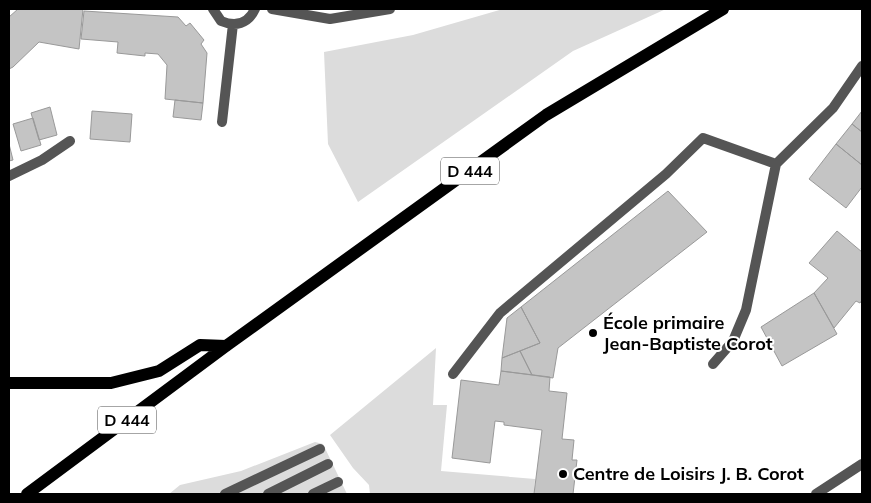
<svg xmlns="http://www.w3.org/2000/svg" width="871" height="503" viewBox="0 0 871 503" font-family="Mulish,sans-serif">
  <rect width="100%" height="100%" fill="#fff"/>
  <path fill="#dcdcdc" d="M 503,9 L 666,9 L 573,51 L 358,202 L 328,144 L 324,52 L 413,35 Z
    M 436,348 L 433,405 L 447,405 L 441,471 L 535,479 L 534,494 L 370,494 L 369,485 L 353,468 L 330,435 Z
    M 315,442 L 323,444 L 347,494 L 169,494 L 180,485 L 241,471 Z"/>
  <path fill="#c4c4c4" stroke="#999" d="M 18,9 L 83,9 L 79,49 L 39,42 L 13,67 L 9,69 L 9,17 Z
    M 84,11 L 178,17 L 186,26 L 190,23 L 204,40 L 201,44 L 207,53 L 203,103 L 165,99 L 167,65 L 158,54 L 145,53 L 145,56 L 117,53 L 118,42 L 81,39 Z
    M 175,100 L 203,103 L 201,120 L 173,117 Z
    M 50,107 L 57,135 L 39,140 L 31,113 Z
    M 92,111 L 132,114 L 130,142 L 90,139 Z
    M 862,111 L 862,132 L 852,124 Z
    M 33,118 L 41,145 L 21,151 L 13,124 Z
    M 852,124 L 862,132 L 862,165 L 836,144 Z
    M 9,144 L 13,160 L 9,161 Z
    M 836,144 L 862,165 L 862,187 L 846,208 L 809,179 Z
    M 668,191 L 707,232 L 558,348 L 553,378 L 532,375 L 520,351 L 540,343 L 521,307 Z
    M 837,231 L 862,252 L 862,300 L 860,303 L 856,301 L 834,328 L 814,293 L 828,278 L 809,263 Z
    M 814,293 L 837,334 L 782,366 L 761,327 Z
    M 521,307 L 540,343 L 502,358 L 507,318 Z
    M 520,351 L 532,375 L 501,371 L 502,358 Z
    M 501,371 L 550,377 L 549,391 L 567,393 L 562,439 L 574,440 L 572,460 L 577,460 L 573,494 L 534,494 L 542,430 L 504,425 L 504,422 L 495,421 L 490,463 L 452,458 L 461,380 L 499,385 Z"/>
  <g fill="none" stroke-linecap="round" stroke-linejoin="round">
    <path stroke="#555" stroke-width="10" d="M 713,364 L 733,341 L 746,310 L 776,164
      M 453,374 L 500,313 L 666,174 L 703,138 L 776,164 L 833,108 L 862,66
      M 225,494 L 320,449
      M 268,494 L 328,464
      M 313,494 L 338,482
      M 816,494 L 862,464"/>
    <path stroke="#555" stroke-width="10" d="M 213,9 L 221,21 C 235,27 248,24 255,9
      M 272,9 L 330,19 L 390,9
      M 222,122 L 233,24
      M 9,176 L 42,160 L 70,141"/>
    <path stroke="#000" stroke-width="12" d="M 9,383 L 111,383 L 159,371 L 200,345 L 226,346
      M 27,494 L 226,346 L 546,115 L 723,9"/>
  </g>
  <g fill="#000" stroke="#fff" stroke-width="2">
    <circle cx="593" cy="333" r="5"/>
    <circle cx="563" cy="474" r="5"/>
  </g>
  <g text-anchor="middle" stroke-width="4" stroke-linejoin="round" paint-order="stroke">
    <g fill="#fff" stroke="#4c4c4c" stroke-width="1">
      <rect x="441" y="157.5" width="58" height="27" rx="4"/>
      <rect x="98" y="406.5" width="58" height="27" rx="4"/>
    </g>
    <g font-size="16" font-weight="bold" fill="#000">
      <text x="470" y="177">D 444</text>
      <text x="127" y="426">D 444</text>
    </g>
    <g font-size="18" font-weight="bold" fill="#000" stroke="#fff" text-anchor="start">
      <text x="603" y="329">École primaire<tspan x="603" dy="21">Jean-Baptiste Corot</tspan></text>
      <text x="573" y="480">Centre de Loisirs J. B. Corot</text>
    </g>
  </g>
  <rect width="871" height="503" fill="none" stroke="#000000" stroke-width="20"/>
</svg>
